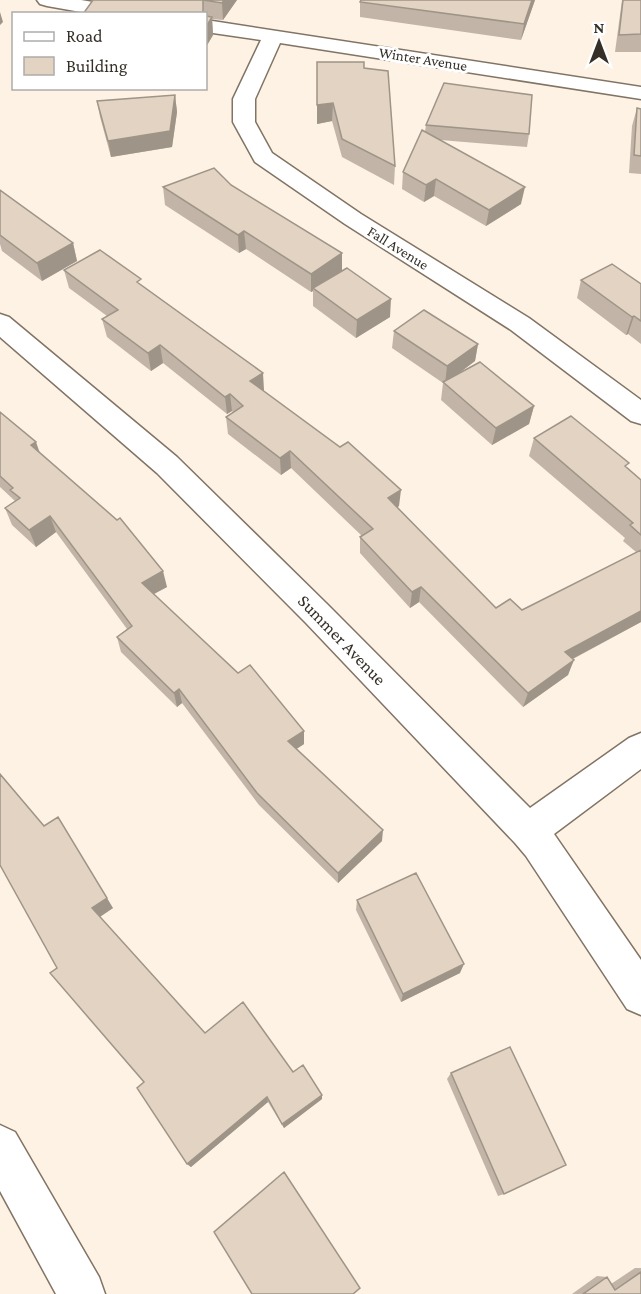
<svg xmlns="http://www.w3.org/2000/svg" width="641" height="1294" viewBox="0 0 641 1294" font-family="'Crimson Pro',serif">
  <rect width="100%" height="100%" fill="#fef2e4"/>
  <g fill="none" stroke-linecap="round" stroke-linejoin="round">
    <defs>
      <path id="minor" d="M 37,0 L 81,0 L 129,8 L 136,10 L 138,14 L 92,14 L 47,6 L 40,4 Z
        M 206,20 L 641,87 L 641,99 L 280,43 L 255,99 L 255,122 L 272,153 L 361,214 L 529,318 L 641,400 L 641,424 L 631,421 L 511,330 L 345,224 L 255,162 L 233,122 L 233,99 L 261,40 L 206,32 Z
        M 0,314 L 9,317 L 177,457 L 328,605 L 530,808 L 629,738 L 641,733 L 641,769 L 554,834 L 641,960 L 641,1015 L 627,1009 L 526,856 L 515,843 L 306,623 L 157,473 L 0,337 Z
        M 0,1125 L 15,1132 L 99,1277 L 105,1294 L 56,1294 L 0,1191 Z"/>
    </defs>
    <use href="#minor" stroke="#817464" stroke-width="3"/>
    <use href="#minor" fill="#fff" fill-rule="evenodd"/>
  </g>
  <path fill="#c2b5a7" d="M 93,0 L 237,0 L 223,20 L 212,19 L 213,35 L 206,47 L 206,14 L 83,14 Z
    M 361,0 L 535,0 L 521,40 L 360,17 L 360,2 Z
    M 622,0 L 641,0 L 641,52 L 615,52 Z
    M 364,62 L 364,68 L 395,166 L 394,185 L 342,157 L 332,121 L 317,124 Z
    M 175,95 L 177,112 L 172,147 L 111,157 L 100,117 L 97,101 Z
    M 637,108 L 641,109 L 641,174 L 629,173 L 632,126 Z
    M 426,125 L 529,134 L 527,147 L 440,140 L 521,204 L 486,226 L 434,196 L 424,202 L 402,189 L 403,172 L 425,132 Z
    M 231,185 L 342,271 L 390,317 L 356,338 L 313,306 L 313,291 L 311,292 L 246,249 L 239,253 L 165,205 L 163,187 Z
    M 0,190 L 73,243 L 77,261 L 42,281 L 2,251 L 0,244 Z
    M 64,270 L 143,286 L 263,373 L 263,391 L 399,506 L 397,507 L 496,608 L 522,610 L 636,552 L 623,541 L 625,538 L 529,456 L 534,438 L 627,468 L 641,480 L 641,622 L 573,659 L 568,675 L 523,707 L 419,602 L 410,608 L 360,553 L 360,537 L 362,536 L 291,468 L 281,475 L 228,434 L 226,417 L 233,412 L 232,411 L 227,414 L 163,363 L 151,371 L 107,337 L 102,319 L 107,316 L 69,288 Z
    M 581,280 L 641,284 L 641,344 L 628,334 L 626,335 L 577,298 Z
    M 394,331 L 478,344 L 475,361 L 456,375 L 534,406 L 529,424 L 492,445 L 441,400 L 443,383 L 392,348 Z
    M 0,412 L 39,452 L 167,587 L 154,594 L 304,744 L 296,749 L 382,841 L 338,883 L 259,805 L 182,703 L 177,707 L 121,652 L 117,637 L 127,629 L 56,532 L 36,547 L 12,525 L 5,508 L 15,501 L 0,487 Z
    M 0,865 L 113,908 L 100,917 L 205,1033 L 293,1072 L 322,1095 L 322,1099 L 284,1128 L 268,1102 L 191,1167 L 187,1164 L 144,1082 L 57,968 Z
    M 357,900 L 460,973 L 401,1002 L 356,910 Z
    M 451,1073 L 504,1194 L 498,1196 L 447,1079 Z
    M 635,1268 L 641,1268 L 641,1294 L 572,1294 L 597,1276 L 607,1277 L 611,1284 Z"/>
  <path fill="#9e9488" d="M 224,0 L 237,0 L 223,20 L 222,3 Z
    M 532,0 L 535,0 L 521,40 L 524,24 Z
    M 0,12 L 3,22 L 0,25 Z
    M 212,17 L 213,35 L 206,47 L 206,27 Z
    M 175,95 L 177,112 L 172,147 L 111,157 L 108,141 Z
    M 333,103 L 332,121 L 317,124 L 317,105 Z
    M 436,179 L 434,196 L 424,202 L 426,185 Z
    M 525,187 L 521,204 L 486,226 L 489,210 Z
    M 244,231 L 246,249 L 239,253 L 238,235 Z
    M 73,243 L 77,261 L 42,281 L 37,263 Z
    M 342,253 L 342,271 L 313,288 L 313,291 L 311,292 L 311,274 Z
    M 391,299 L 390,317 L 356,338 L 357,320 Z
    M 634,316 L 628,334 L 626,335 L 632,317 Z
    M 478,344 L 475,361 L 445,384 L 447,366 Z
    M 160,345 L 163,363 L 151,371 L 148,353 Z
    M 263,373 L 264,390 L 251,399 L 250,381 Z
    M 230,394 L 232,411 L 227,414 L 225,397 Z
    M 534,406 L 529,424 L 492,445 L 496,428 Z
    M 36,442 L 42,459 L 31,445 Z
    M 290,451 L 291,468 L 281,475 L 280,458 Z
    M 401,490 L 399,506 L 387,515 L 388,498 Z
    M 50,516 L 56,532 L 36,547 L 29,530 Z
    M 163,571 L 167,587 L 146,598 L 142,583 Z
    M 421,587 L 419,602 L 410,608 L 412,592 Z
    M 641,611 L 641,622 L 559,666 L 565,652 Z
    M 574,660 L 568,675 L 523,707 L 528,693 Z
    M 179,689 L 182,703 L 177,707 L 174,693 Z
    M 304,731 L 304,744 L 289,754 L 288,741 Z
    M 383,830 L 382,841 L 338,883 L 338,873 Z
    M 107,898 L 113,908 L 98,918 L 92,908 Z
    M 464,964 L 460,973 L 401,1002 L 403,994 Z
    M 322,1095 L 322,1099 L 284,1128 L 282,1124 Z
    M 267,1097 L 268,1102 L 191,1167 L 187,1164 Z"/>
  <path fill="#e2d3c2" stroke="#9e9488" stroke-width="1.5" d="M 93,0 L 224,0 L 222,3 L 203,0 L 203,14 L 83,14 Z
    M 361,0 L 532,0 L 524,24 L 360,2 Z
    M 623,0 L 641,0 L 641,34 L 619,35 Z
    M 206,16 L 212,17 L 206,27 Z
    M 317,62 L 364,62 L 364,68 L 388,71 L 395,166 L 342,139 L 333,103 L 317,105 Z
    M 444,83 L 532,95 L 529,134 L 426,125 Z
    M 175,95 L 170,131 L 108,141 L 97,101 Z
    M 637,108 L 641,109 L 641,156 L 634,155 Z
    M 422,130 L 525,187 L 489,210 L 436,179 L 426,185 L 403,172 Z
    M 214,168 L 231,185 L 342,253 L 311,274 L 244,231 L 238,235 L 163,187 Z
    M 0,190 L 73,243 L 37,263 L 0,235 Z
    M 100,250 L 141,279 L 137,282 L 263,373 L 250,381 L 340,447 L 348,442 L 401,490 L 388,498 L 496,608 L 510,599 L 522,610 L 641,550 L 641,611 L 565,652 L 574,660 L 528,693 L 421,587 L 412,592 L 360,537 L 373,529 L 290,451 L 280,458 L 226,417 L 243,406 L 230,394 L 225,397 L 160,345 L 148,353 L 102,319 L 118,310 L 64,270 Z
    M 612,264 L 641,284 L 641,321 L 634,316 L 632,317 L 581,280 Z
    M 347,268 L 391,299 L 357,320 L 313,288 Z
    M 424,310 L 478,344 L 447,366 L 394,331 Z
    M 480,362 L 534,406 L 496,428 L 443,382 Z
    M 0,412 L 36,442 L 31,445 L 117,520 L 120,518 L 163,571 L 142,583 L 238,673 L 250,665 L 304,731 L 288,741 L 383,830 L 338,873 L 257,793 L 179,689 L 174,693 L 117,637 L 132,626 L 50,516 L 29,530 L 5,508 L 20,498 L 10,490 L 13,488 L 0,476 Z
    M 571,416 L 629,463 L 625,466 L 641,480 L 641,535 L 630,525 L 633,523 L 534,438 Z
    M 0,774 L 44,826 L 58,817 L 107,898 L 92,908 L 205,1033 L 243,1002 L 293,1072 L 303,1065 L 322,1095 L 282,1124 L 267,1097 L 187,1164 L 137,1088 L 144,1082 L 50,973 L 57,968 L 0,865 Z
    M 416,873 L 464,964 L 403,994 L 357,900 Z
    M 510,1047 L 566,1165 L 504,1194 L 451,1073 Z
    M 284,1172 L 360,1288 L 353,1294 L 252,1294 L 214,1232 Z
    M 641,1272 L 641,1294 L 583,1294 L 607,1277 L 615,1290 Z"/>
  <g text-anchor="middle" stroke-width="6" stroke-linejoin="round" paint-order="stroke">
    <g font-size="15" fill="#352f28" stroke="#fff">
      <text transform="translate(423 59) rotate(9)" y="5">Winter Avenue</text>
      <text transform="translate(398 248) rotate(32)" y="5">Fall Avenue</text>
    </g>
    <g font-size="18" fill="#352f28" stroke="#fff">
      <text transform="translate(342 640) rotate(46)" y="6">Summer Avenue</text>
    </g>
  </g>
  <rect x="12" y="12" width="195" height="78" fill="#ffffff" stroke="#aeaca9" stroke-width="1.5"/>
  <rect x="24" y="32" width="30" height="9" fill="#ffffff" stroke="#aeaca9" stroke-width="1.5"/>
  <text x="66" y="42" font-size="18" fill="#352f28">Road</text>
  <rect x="24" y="57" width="30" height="18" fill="#e2d3c2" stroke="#aeaca9" stroke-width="1.5"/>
  <text x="66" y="72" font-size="18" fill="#352f28">Building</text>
  <g transform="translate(599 42)" stroke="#ffffff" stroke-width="4.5" paint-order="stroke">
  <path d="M0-4.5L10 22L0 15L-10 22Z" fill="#352f28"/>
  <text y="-9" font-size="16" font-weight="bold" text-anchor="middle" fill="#352f28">N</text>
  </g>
</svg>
